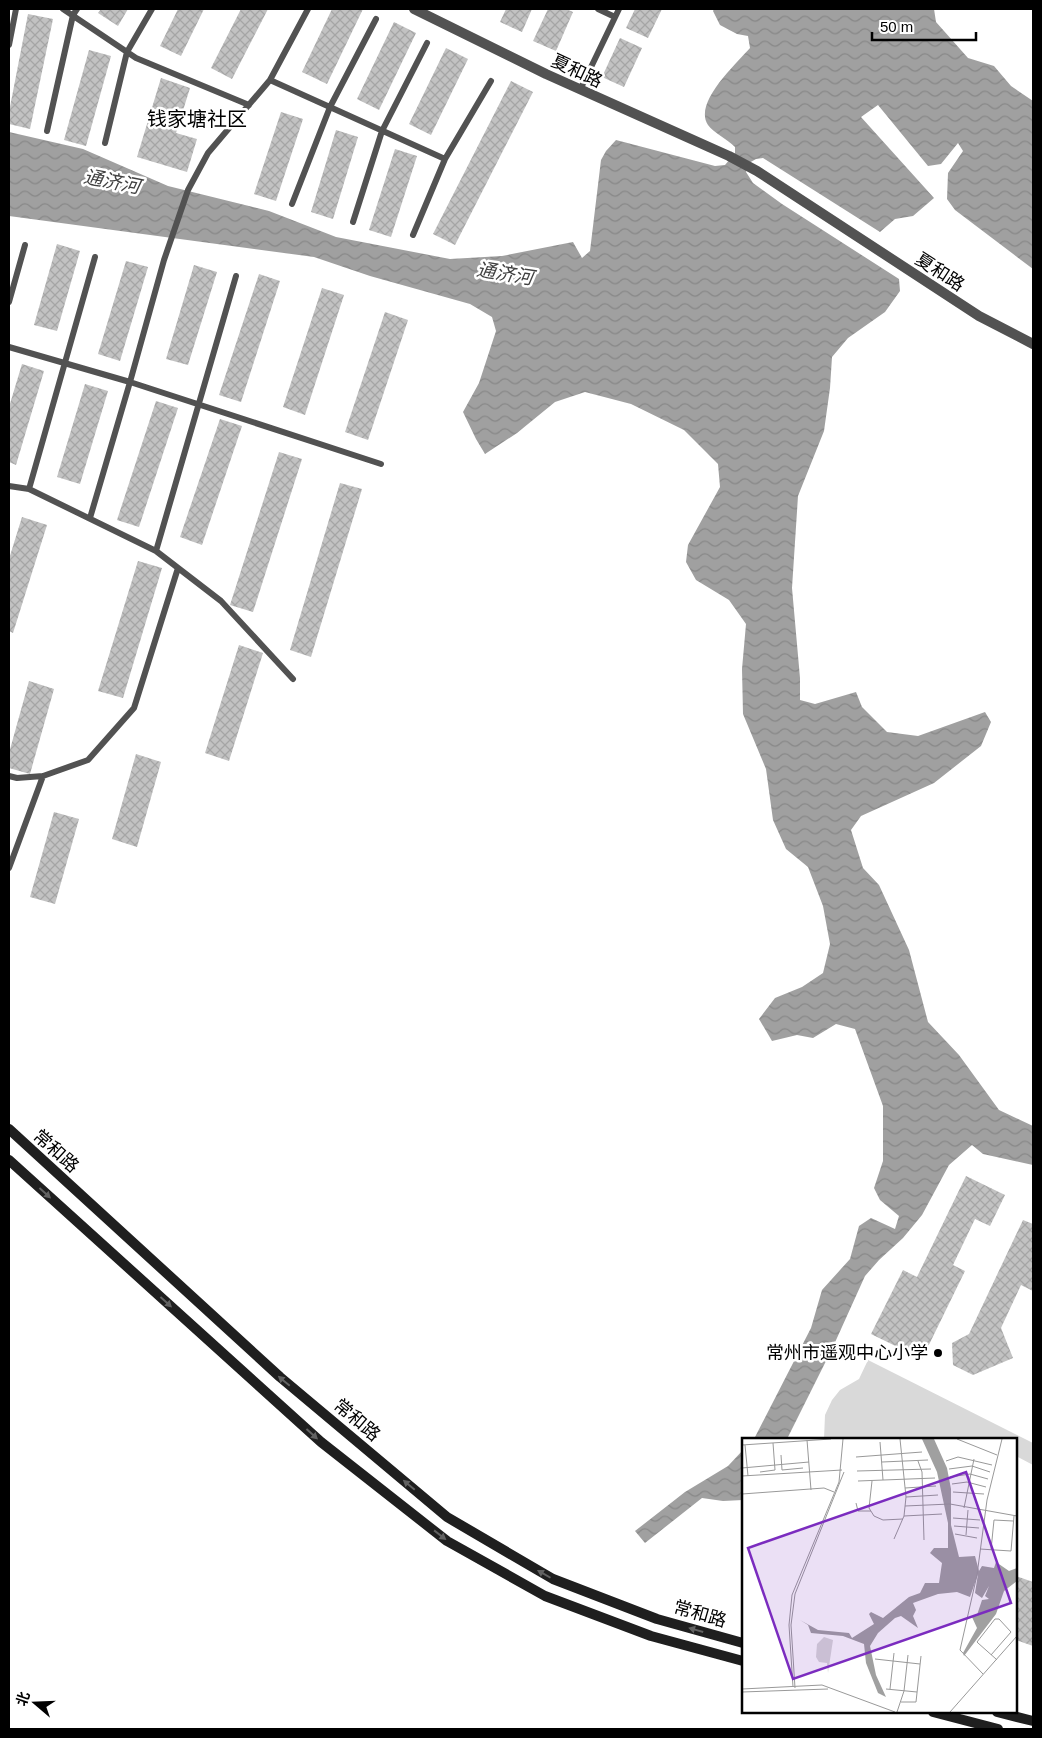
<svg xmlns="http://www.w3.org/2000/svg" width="1042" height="1738" viewBox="0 0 1042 1738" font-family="Arial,'Noto Sans SC',sans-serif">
  <defs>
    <pattern id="water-waves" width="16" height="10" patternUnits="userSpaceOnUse" patternTransform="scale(1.25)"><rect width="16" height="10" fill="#a0a0a0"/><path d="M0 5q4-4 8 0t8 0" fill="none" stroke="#888"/></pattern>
    <pattern id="building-cross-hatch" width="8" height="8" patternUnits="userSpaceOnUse" patternTransform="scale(1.25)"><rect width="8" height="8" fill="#c2c2c2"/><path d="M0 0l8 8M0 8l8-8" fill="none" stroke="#a5a5a5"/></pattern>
  </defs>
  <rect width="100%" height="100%" fill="#fff"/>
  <path fill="#d9d9d9" d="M 868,1360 L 1033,1443 L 1033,1465 L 1016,1456 L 1016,1439 L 824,1439 L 825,1415 L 832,1400 L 840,1390 L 859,1379 Z"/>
  <path fill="url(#water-waves)" d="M 714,9 L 934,9 L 936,22 L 968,58 L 994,66 L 1011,86 L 1033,101 L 1033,269 L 955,210 L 947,199 L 948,173 L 963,151 L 958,143 L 941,164 L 928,166 L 878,105 L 861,117 L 934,198 L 913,216 L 895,219 L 880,232 L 763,158 L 756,159 L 749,163 L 746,172 L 753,183 L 782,204 L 899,279 L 900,291 L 885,312 L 848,338 L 832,357 L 830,388 L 824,431 L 798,496 L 792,588 L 800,678 L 800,700 L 815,704 L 856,692 L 862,707 L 887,732 L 918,736 L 985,712 L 991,722 L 981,746 L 934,783 L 861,816 L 851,830 L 863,868 L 879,885 L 909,950 L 928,1022 L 959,1055 L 999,1110 L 1033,1126 L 1033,1165 L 983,1154 L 972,1145 L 949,1165 L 922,1215 L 903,1238 L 879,1260 L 865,1276 L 832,1349 L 787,1439 L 754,1439 L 811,1328 L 822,1290 L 850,1259 L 859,1226 L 871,1218 L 895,1229 L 899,1216 L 880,1200 L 874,1188 L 883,1161 L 883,1106 L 855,1029 L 836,1024 L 813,1038 L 797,1035 L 772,1041 L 759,1019 L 775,998 L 802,987 L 823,973 L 830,944 L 823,906 L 808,867 L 786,849 L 773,820 L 766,769 L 743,714 L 742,669 L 746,624 L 729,600 L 696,580 L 686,562 L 688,545 L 720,487 L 718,464 L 684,430 L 631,404 L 585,392 L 555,402 L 517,433 L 485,454 L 476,439 L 463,412 L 479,383 L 496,331 L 492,317 L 470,304 L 370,276 L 314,257 L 9,216 L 9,132 L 83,149 L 168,186 L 269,211 L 336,237 L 450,259 L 502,256 L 573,242 L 582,258 L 590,251 L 601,160 L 606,151 L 616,140 L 715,166 L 725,165 L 735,153 L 735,147 C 728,140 713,132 708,125 C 693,103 736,64 750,48 L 748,36 L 737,34 L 720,25 L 713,11 Z
    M 743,1450 L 743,1500 L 723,1501 L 702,1498 L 645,1543 L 635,1531 L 685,1492 L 728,1466 Z"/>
  <path fill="url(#building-cross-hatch)" d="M 101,9 L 128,9 L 118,26 L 98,13 Z
    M 178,9 L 204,9 L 181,56 L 160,46 Z
    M 241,9 L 268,9 L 232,79 L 211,68 Z
    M 332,9 L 363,9 L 327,84 L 302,72 Z
    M 506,9 L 532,9 L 522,32 L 500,22 Z
    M 548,9 L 566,9 L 573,12 L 556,51 L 533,41 Z
    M 635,9 L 662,9 L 648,38 L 626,28 Z
    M 28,14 L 53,19 L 30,129 L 9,124 L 9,112 Z
    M 394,22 L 416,33 L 379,110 L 357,99 Z
    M 620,38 L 642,48 L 624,87 L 602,77 Z
    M 446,48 L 468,59 L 431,135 L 409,124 Z
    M 89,50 L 111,56 L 86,146 L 64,140 Z
    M 161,78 L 190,88 L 176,133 L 197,139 L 187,172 L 137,157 Z
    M 511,81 L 533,92 L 455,245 L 433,234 Z
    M 281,112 L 303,119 L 276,201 L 254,194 Z
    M 336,130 L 358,137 L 333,219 L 311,212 Z
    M 395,149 L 417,156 L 391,237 L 369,230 Z
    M 57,244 L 80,251 L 57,331 L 34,325 Z
    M 126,261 L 148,267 L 120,361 L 98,354 Z
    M 194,265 L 217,272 L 188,365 L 166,359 Z
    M 259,274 L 280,281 L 241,402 L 219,395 Z
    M 322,288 L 344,295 L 305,415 L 283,407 Z
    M 385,312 L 408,320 L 368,440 L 345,432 Z
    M 22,364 L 44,371 L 16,465 L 9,462 L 9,407 Z
    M 85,384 L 108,391 L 80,484 L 57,477 Z
    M 156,401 L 178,408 L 139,527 L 117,520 Z
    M 220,419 L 242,426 L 202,545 L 180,537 Z
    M 279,452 L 302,459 L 253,612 L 230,605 Z
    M 340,483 L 362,489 L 311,657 L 290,650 Z
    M 22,517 L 47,525 L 13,633 L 9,631 L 9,559 Z
    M 138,561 L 162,568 L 123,698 L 98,691 Z
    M 239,645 L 263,653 L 229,761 L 205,753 Z
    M 29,681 L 54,689 L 30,774 L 9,768 L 9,753 Z
    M 136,754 L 161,762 L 137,847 L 112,839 Z
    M 54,812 L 79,819 L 55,904 L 30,897 Z
    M 966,1176 L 1005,1195 L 990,1226 L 975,1219 L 953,1265 L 965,1271 L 922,1359 L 871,1334 L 903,1270 L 917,1277 Z
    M 1023,1220 L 1033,1224 L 1033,1291 L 1021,1285 L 1001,1328 L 1013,1358 L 973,1375 L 953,1365 L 952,1343 L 969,1334 Z
    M 1016,1576 L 1033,1582 L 1033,1646 L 1016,1640 Z"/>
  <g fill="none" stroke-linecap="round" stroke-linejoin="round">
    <path stroke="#525252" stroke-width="6" d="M 63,9 L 136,58 L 249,105
      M 598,9 L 615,17
      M 9,45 L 16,9
      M 270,80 L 445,159
      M 580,90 L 619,9
      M 47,131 L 73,15 L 77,9
      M 105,143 L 127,52 L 152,9
      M 292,204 L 330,107 L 376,19
      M 353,222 L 382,131 L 427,43
      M 413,235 L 445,159 L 491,81
      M 9,302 L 25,245
      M 9,347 L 130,382 L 381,464
      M 9,486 L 29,489 L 156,551 L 221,601 L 293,679
      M 29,489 L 95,257
      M 90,518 L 130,382 L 164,260 L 188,190 L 208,153 L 270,80 L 308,9
      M 156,551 L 236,276
      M 9,776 L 17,778 L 43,776 L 88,760 L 134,708 L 178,568
      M 9,868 L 43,776"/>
    <path stroke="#525252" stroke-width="10" d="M 414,9 L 546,74 L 729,156 L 757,171 L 979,316 L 1033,344"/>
    <path stroke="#1f1f1f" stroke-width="10" d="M 9,1129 L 280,1377 L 447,1517 L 553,1579 L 657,1619 L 743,1643
      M 9,1160 L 321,1442 L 447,1541 L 545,1596 L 651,1636 L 743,1661
      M 933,1712 L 998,1729
      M 997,1712 L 1033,1721"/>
  </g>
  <defs><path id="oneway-solid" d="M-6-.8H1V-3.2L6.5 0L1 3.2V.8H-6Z" transform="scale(1.25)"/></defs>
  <g fill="#626262">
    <use href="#oneway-solid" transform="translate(45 1193) rotate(42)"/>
    <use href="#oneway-solid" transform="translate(166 1302) rotate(42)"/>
    <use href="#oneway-solid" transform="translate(284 1381) rotate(-140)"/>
    <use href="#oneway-solid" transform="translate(312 1434) rotate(42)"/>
    <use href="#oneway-solid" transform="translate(409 1485) rotate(-140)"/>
    <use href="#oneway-solid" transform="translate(440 1535) rotate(38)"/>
    <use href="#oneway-solid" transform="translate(544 1574) rotate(-150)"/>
    <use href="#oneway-solid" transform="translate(696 1630) rotate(-164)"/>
  </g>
  <circle fill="#000" stroke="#fff" stroke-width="2" cx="938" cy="1353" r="5"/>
  <g text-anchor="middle" stroke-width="5" stroke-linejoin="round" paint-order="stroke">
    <g font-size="18" fill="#000" stroke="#fff">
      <text transform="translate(577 71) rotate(25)" y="6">夏和路</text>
      <text transform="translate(940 272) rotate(33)" y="6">夏和路</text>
      <text transform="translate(56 1151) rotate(42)" y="6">常和路</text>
      <text transform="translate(357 1420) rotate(40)" y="6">常和路</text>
      <text transform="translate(700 1614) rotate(16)" y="6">常和路</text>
    </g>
    <g font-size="18" fill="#000" stroke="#fff" text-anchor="end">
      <text x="928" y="1359">常州市遥观中心小学</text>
    </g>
    <g font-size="19" font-style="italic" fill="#414141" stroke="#fff">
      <text transform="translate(112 181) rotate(11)" y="7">通济河</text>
      <text transform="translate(505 273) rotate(9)" y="7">通济河</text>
    </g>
    <g font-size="20" fill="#000" stroke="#fff">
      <text x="197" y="126">钱家塘社区</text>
    </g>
  </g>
  <g transform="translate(742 1438)">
    <rect width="275" height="275" fill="#fff"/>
    <path d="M 82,199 L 91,202 L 86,235 L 85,225 L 77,224 L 74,219 L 75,206 Z" fill="#d9d9d9"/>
    <path d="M 180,1 L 192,1 L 205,30 L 209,51 L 209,87 L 217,119 L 233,118 L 237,133 L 240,128 L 252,130 L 254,124 L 267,133 L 275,130 L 275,143 L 262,153 L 254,176 L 222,218 L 221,215 L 235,190 L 230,179 L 235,177 L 240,162 L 247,161 L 243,158 L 247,148 L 240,160 L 233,155 L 236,136 L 228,159 L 215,154 L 196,156 L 171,165 L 174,172 L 171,178 L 176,190 L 159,178 L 153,180 L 136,195 L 128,208 L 134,237 L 144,259 L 136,255 L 124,225 L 122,206 L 101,198 L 69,195 L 66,187 L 58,182 L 76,192 L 107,195 L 110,200 L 132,186 L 127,176 L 129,174 L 141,180 L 167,159 L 178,155 L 183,145 L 197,145 L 200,125 L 188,115 L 192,110 L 206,110 L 206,85 L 195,34 Z" fill="#a0a0a0"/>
    <path fill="none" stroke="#999" stroke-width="1" d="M 215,1 L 255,17M 65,2 L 69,52M 138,4 L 141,42M 0,7 L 89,1M 3,7 L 6,38M 39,17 L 40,32 L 61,30M 114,19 L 180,14M 176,23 L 180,34 L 182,102M 204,23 L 216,19 L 250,27M 140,24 L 186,22M 0,30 L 67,24M 207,31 L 230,28 L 248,34M 115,33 L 189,31M 18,34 L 33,32 L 31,5M 0,38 L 100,32M 208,39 L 228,36 L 246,41M 116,43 L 193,40M 130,43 L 127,70 L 132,78 L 141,82 L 161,81M 210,46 L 225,44 L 244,49M 163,50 L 194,48M 211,54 L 242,56M 0,56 L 82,50 L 92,54M 164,59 L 196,57M 114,65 L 116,73 L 129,73M 163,68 L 208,66 L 275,78M 222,70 L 232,21M 162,78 L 200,76M 211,80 L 238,82M 212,88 L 237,90M 213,96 L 235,100M 224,97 L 226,72M 152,101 L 162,78 L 164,59 L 158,1M 238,111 L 269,113 L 272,78M 249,112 L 252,82 L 271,83M 249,217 L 269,194 L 257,181 L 253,181 L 235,204 L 236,205 L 254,221 L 255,222M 133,221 L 178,226M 241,236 L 218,212 L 235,137 L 245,62 L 260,1M 51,249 L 47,187 L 50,157 L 97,44 L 101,1M 53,250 L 49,187 L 53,156 L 102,34M 0,251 L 80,247 L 153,274M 144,251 L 175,254M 148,251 L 152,215M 0,254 L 86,251M 159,264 L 174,264 L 179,218M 155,274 L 162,253 L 166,217M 208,274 L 275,198"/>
    <path fill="#7b2cbf" fill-opacity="0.15" stroke="#7b2cbf" stroke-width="2.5" d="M 224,34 L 269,165 L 51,241 L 6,110 Z"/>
    <rect width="275" height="275" fill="none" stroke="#000" stroke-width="2.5"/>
  </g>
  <rect width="1042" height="1738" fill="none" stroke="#000000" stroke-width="20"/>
  <g transform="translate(35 1703) rotate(289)" stroke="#ffffff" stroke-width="4" paint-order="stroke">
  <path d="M0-4L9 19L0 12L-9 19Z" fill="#000000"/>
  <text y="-8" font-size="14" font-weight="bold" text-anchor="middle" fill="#000000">北</text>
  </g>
  <path d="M872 32v8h104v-8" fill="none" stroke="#000000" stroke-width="2.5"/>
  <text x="880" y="32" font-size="15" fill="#000000" stroke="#ffffff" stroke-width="4" paint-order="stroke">50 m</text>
</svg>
